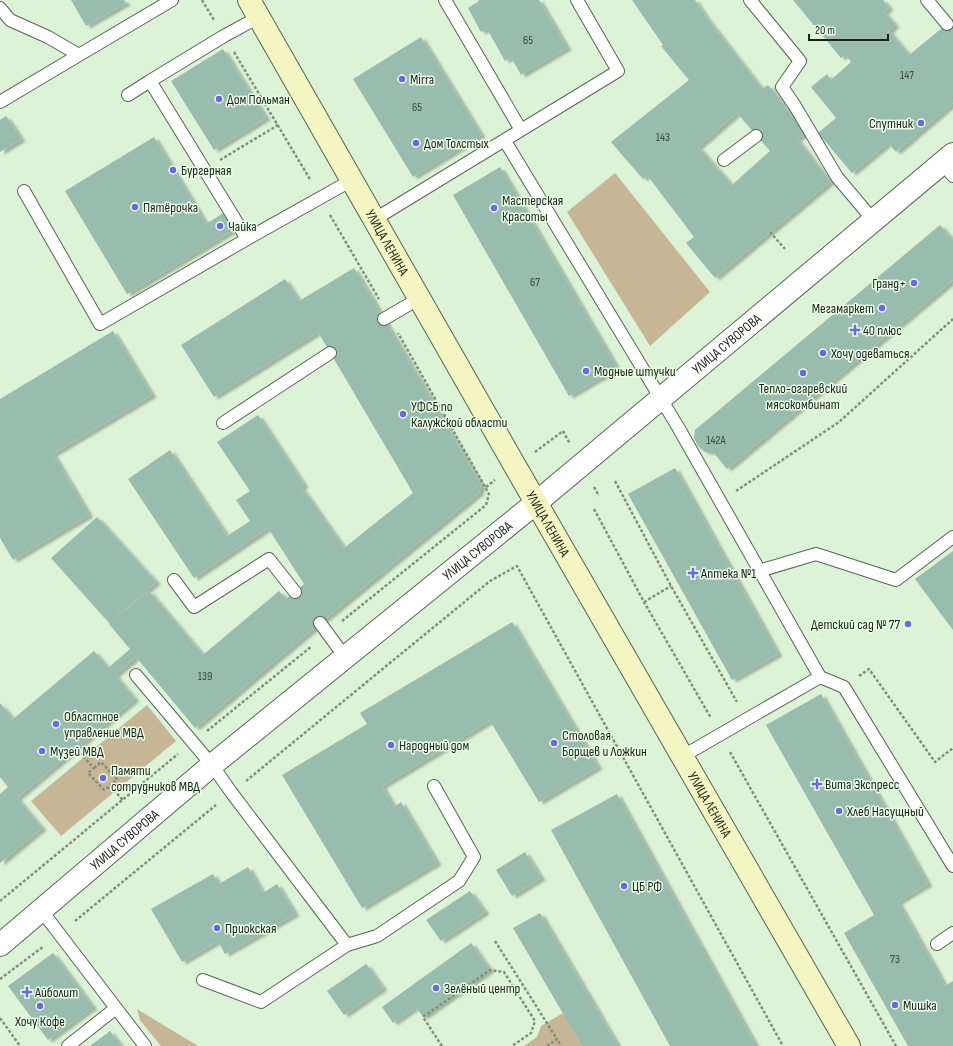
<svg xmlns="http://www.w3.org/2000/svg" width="953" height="1046" viewBox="0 0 953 1046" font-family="'Sofia Sans Condensed',sans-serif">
  <defs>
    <filter id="shadow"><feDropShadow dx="4.5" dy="2.5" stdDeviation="1" flood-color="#0004"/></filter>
  </defs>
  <rect width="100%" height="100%" fill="#dcf3d7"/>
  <path fill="#c7b696" d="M 615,173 L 710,292 L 650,346 L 567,212 Z
    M 147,705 L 176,741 L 61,836 L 31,801 Z
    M 137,1009 L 198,1046 L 161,1046 L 140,1020 Z
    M 563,1013 L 582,1046 L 524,1046 L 537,1037 L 541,1026 Z"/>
  <path fill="#98bcad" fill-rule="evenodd" filter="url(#shadow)" d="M 71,0 L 124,0 L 126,3 L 86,26 Z
    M 478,0 L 539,0 L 567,48 L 521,75 L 511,57 L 505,61 L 487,29 L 481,32 L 468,8 L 479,1 Z
    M 632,0 L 695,0 L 706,17 L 762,89 L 768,85 L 806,133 L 797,139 L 830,182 L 715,278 L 686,243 L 694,237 L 647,175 L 643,179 L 611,142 L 689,80 L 661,46 L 663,45 ZM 737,113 L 770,151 L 732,185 L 698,147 Z
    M 793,0 L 883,0 L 889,8 L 884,12 L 895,25 L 889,31 L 909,55 L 953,19 L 953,103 L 896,152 L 888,143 L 852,173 L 818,133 L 836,118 L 811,87 L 827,74 L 831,80 L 851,62 L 845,54 L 841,58 Z
    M 421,37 L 481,135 L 413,177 L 353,79 Z
    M 223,49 L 266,118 L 214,150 L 171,81 Z
    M 6,116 L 21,139 L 0,152 L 0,120 Z
    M 154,137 L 206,224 L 225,212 L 235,229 L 127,294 L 65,191 Z
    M 500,167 L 617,368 L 569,396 L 453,195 Z
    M 940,225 L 953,240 L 953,280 L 727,469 L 713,452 L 705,452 L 698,446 L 694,438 L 695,430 Z
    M 354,268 L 481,485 L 479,493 L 320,623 L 195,728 L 136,657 L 115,675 L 135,699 L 17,798 L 42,828 L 0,863 L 0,794 L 8,787 L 0,777 L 0,703 L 13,719 L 94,651 L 108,668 L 130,649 L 109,624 L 110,624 L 51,558 L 97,517 L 156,582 L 114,619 L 149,591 L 203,655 L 279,591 L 286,599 L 304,584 L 268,528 L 194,578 L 128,479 L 170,450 L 227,536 L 250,521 L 236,500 L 250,491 L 217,442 L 258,415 L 304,485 L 301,487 L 344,548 L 413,493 L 318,332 L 214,397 L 181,345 L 285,279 L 299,301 Z
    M 113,331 L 152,395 L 53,454 L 89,515 L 13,560 L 0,538 L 0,399 Z
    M 675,468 L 778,654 L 732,680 L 628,494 Z
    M 953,551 L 953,630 L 915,579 Z
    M 512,622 L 598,767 L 539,802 L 490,721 L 382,786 L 394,807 L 401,802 L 437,863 L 362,908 L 282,775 L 367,724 L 360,713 Z
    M 821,694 L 928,884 L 898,902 L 945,986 L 953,981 L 953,1046 L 908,1046 L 844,933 L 874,915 L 766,725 Z
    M 617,794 L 698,941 L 756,1046 L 670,1046 L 551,830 Z
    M 525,852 L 541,878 L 512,896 L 496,870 Z
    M 248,867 L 263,893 L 277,884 L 295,914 L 225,954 L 218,941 L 182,962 L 151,909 L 213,874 L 219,884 Z
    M 470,891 L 485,912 L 441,941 L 426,920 Z
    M 540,913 L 618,1046 L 582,1046 L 513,928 Z
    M 471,943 L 490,970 L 423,1017 L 416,1007 L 393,1023 L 382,1007 Z
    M 53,953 L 93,1007 L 48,1040 L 8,986 Z
    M 366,964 L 383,988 L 344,1015 L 327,991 Z
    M 110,1031 L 121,1046 L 90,1046 Z"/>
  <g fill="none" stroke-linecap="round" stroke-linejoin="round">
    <defs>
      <path id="service" d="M 445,0 L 521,130
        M 750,0 L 800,61 L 782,87 L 795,106 L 837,177 L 874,221
        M 927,0 L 947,24
        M 0,8 L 10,20 L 48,37 L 79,55 L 172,0
        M 128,95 L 150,81
        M 0,102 L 79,55
        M 505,141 L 678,427 L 820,677 L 844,687 L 953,866
        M 724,160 L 756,136
        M 942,163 L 953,176
        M 24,191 L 100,324 L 247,239 L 352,180
        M 375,219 L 618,71 L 577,0
        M 247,239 L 150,81 L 224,36 L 259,17
        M 384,319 L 420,298
        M 223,423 L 330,353
        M 759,571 L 816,554 L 896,580 L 953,537
        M 174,580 L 194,607 L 269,559 L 295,592
        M 320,623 L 345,657
        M 136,675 L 212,765 L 231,792 L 347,945 L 261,1002 L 203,980
        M 683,756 L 820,677
        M 41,910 L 145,1046
        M 937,944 L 953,933
        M 347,945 L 377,936 L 459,881 L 474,857 L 434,786
        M 68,1046 L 116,1008"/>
      <g id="tertiary">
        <path id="s1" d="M 0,945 L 212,765 L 537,502 L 953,154"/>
      </g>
      <g id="secondary">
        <path id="s2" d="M 249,0 L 515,466 L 849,1046"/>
      </g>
    </defs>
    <use href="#service" stroke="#546850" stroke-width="14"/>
    <use href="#tertiary" stroke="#546850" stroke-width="24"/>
    <use href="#secondary" stroke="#546850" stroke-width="24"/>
    <path stroke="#80907d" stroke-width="2.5" stroke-dasharray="3 2" stroke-linecap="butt" d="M 202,0 L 214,20
      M 234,52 L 311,181
      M 220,160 L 278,125
      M 330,215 L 379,299
      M 770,232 L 785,249
      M 535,452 L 563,431 L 570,444
      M 615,481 L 671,586 L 737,702
      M 486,487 L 495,480
      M 594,487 L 599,496
      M 736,491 L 839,422 L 953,319
      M 594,509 L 644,602 L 711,718
      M 644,602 L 671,586
      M 342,621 L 486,505 L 489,494 L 398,333
      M 859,676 L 869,669 L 935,762 L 953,748
      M 207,731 L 312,646
      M 76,749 L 94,768 L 88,773 L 104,790 L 110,786 L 123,800
      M 730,752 L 896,1046
      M 94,768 L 101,762 L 117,779 L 110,786
      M 246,781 L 490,581 L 517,566 L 783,1046
      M 0,901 L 178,754
      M 75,921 L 216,805
      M 495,941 L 557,1039
      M 0,979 L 44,946
      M 0,1018 L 20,1046
      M 442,1046 L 423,1017 L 490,970 L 504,972 L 535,1021 L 531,1033 L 512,1046
      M 547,1046 L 557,1039 L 561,1046"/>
    <use href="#service" stroke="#fff" stroke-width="12"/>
    <use href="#tertiary" stroke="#fff" stroke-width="22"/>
    <use href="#secondary" stroke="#f3f5c2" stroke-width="22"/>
  </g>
  <g fill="#6969e3" stroke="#ecffe8" stroke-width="1.5">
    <circle cx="402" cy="79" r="4"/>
    <circle cx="219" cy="99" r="4"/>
    <circle cx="921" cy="123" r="4"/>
    <circle cx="416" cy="143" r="4"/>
    <circle cx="173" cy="170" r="4"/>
    <circle cx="135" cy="207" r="4"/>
    <circle cx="494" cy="208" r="4"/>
    <circle cx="220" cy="226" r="4"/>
    <circle cx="914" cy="283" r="4"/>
    <circle cx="882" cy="308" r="4"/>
    <path d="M853 324h4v4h4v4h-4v4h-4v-4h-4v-4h4z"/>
    <circle cx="823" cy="353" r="4"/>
    <circle cx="586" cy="371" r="4"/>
    <circle cx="803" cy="373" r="4"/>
    <circle cx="403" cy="414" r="4"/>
    <path d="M691 567h4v4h4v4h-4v4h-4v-4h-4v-4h4z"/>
    <circle cx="908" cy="624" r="4"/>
    <circle cx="56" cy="724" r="4"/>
    <circle cx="554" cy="743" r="4"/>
    <circle cx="391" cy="745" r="4"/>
    <circle cx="42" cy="751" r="4"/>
    <circle cx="103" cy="778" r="4"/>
    <path d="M815 778h4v4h4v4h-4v4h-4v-4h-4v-4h4z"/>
    <circle cx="839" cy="811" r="4"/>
    <circle cx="624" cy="886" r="4"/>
    <circle cx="217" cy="928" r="4"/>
    <circle cx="436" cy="988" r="4"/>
    <path d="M25 986h4v4h4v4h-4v4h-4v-4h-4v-4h4z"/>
    <circle cx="895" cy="1005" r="4"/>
    <circle cx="40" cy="1006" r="4"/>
  </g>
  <g text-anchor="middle" stroke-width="3" stroke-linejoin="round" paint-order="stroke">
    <g font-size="12" fill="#3a483d">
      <text x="528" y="44">65</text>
      <text x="907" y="79">147</text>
      <text x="417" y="111">65</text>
      <text x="663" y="141">143</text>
      <text x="535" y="286">67</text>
      <text x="716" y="444">142А</text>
      <text x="205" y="680">139</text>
      <text x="895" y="963">73</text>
    </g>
    <g font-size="14" fill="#1a2218" stroke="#ecffe8" text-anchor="start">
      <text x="410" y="84">Mirra</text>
      <text x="227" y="104">Дом Польман</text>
      <text x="913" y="128" text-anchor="end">Спутник</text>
      <text x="424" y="148">Дом Толстых</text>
      <text x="181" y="175">Бургерная</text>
      <text x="502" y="205">Мастерская<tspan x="502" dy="16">Красоты</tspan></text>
      <text x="143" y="212">Пятёрочка</text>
      <text x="228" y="231">Чайка</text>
      <text x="906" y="288" text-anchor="end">Гранд+</text>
      <text x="874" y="313" text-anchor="end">Мегамаркет</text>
      <text x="863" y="335">40 плюс</text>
      <text x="831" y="358">Хочу одеваться</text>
      <text x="594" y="376">Модные штучки</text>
      <text x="803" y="393" text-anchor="middle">Тепло-огаревский<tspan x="803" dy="16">мясокомбинат</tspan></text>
      <text x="411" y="411">УФСБ по<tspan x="411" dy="16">Калужской области</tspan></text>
      <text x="701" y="578">Аптека №1</text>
      <text x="900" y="629" text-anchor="end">Детский сад № 77</text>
      <text x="64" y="721">Областное<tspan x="64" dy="16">управление МВД</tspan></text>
      <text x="562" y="740">Столовая<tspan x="562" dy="16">Борщев и Ложкин</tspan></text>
      <text x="399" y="750">Народный дом</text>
      <text x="50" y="756">Музей МВД</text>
      <text x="111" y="775">Памяти<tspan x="111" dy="16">сотрудников МВД</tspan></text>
      <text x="825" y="789">Вита Экспресс</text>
      <text x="847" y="816">Хлеб Насущный</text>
      <text x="632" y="891">ЦБ РФ</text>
      <text x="225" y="933">Приокская</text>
      <text x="444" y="993">Зелёный центр</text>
      <text x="35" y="997">Айболит</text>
      <text x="903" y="1010">Мишка</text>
      <text x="40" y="1026" text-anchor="middle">Хочу Кофе</text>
    </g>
    <g font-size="14" fill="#1a2218" stroke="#ecffe8">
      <text dy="5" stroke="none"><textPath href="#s2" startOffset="279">УЛИЦА ЛЕНИНА</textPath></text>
      <text dy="5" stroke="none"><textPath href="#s1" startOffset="943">УЛИЦА СУВОРОВА</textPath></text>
      <text dy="5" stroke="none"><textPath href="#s2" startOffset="603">УЛИЦА ЛЕНИНА</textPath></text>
      <text dy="5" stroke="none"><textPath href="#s1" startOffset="619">УЛИЦА СУВОРОВА</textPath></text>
      <text dy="5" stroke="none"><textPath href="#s2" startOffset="927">УЛИЦА ЛЕНИНА</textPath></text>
      <text dy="5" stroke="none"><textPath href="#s1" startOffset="163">УЛИЦА СУВОРОВА</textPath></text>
    </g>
  </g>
  <path d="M809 34v6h79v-6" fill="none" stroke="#1a2218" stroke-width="2"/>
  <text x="815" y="34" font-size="12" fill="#1a2218" stroke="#ecffe8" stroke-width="3" paint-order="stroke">20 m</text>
</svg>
